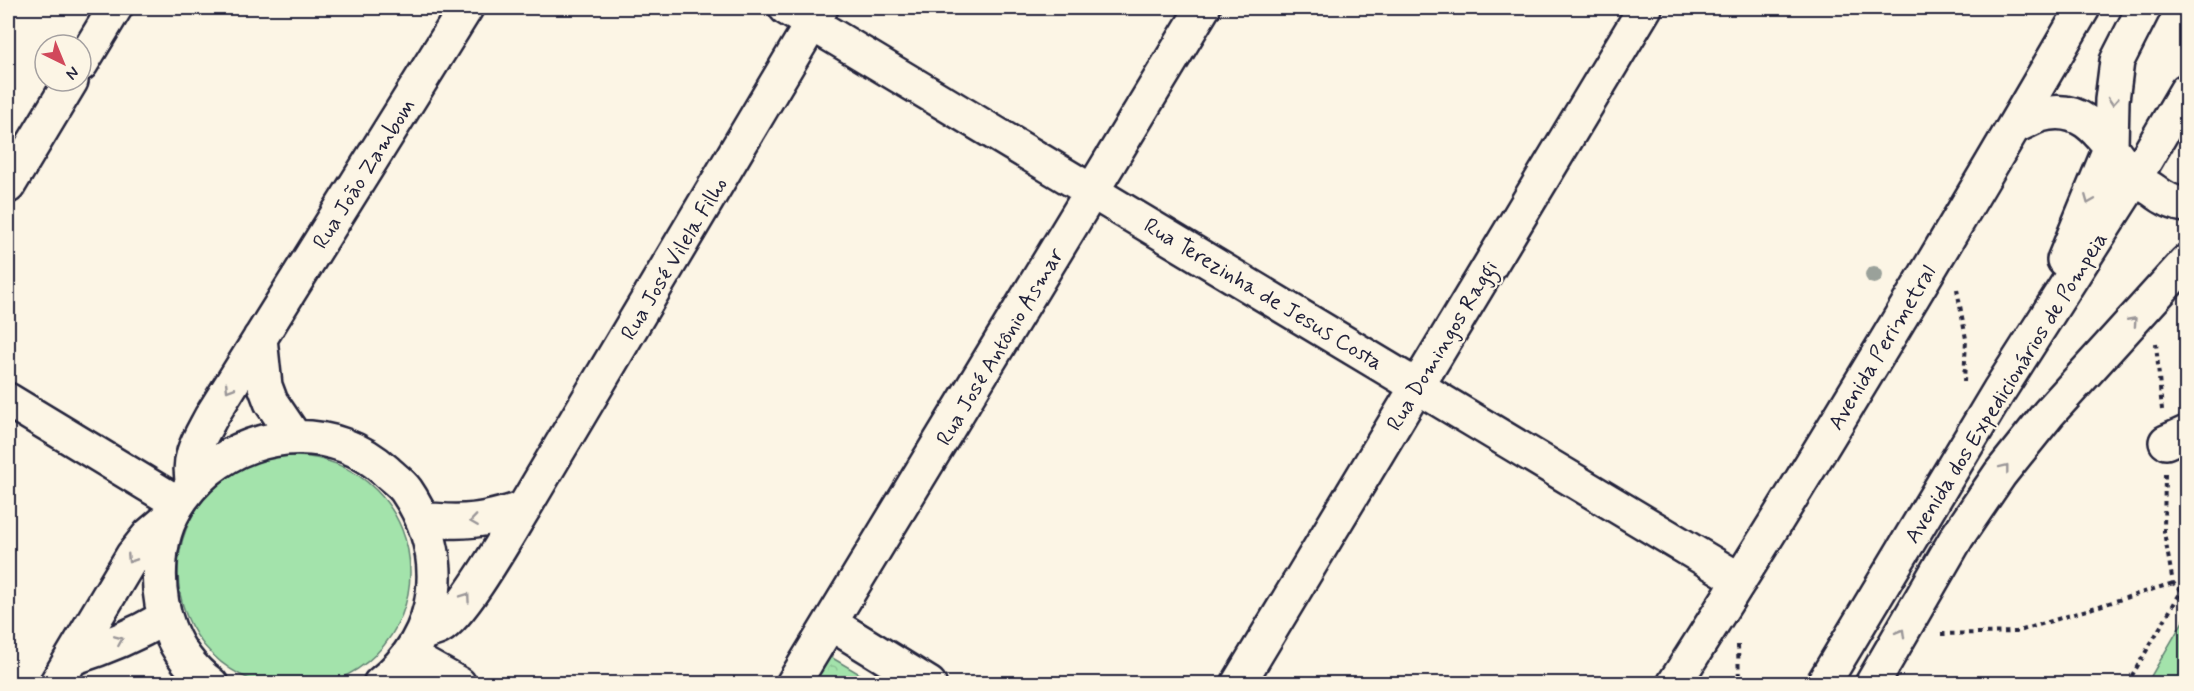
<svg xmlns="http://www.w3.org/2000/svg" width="2194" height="691" viewBox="0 0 2194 691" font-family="Mynerve,sans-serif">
  <defs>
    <pattern id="park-crowns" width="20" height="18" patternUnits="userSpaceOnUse" patternTransform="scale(1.5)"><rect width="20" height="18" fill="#a3e3ab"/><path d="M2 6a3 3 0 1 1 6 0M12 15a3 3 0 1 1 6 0" fill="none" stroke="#8cc294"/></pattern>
  </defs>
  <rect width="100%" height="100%" fill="#fcf5e5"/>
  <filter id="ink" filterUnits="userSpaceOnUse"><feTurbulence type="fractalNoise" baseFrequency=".0167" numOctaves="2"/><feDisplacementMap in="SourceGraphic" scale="12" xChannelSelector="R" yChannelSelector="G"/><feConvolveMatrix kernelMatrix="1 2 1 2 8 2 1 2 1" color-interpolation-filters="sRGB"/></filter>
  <g filter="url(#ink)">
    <path fill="url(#park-crowns)" stroke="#628273" stroke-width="1.5" d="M 824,653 L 875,683 L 805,684 Z"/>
    <path fill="#a3e3ab" stroke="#628273" stroke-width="1.5" d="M178 572a116 116 0 1 1 232 0a116 116 0 1 1-232 0Z
      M 2186,616 L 2186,683 L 2147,683 Z"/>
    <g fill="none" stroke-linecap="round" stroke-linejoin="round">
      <defs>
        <path id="minor" d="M 786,8 L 1740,580
          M 81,64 L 115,8
          M 8,186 L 71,81
          M 260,338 L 265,386 L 271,402 L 294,436
          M 8,400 L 178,503
          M 2166,442 L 2186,433
          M 193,483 C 186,458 200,438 211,417 L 466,8
          M 422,519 C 465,524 483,521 524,508
          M 830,623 L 929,684
          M 422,633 C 428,631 435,630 440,627 C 463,614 508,534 524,508 L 821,8
          M 409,656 L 459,684
          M 72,658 C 104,648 135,635 164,618
          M 56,684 L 133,555 L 149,535 L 169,518
          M 211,684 C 171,654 156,607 160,560 C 162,524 181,493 208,470 C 259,428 336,425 386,471 C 392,477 401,483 406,490 C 450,555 443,634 380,684
          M 793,684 L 1203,8
          M 1238,684 L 1645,8
          M 1674,684 C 1816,462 1951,235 2083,8"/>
        <path id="highway" d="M 2015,126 C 2023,123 2032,118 2040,115 C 2090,101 2107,147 2134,177 C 2139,182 2147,186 2153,190 C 2163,198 2173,204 2186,205
          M 2064,260 L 2111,146 L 2112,100 L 2117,61 L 2144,8
          M 1823,684 L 1999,391 L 2135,178 L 2186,91
          M 1872,684 L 1957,537 L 2000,474 L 2049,413 L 2186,262"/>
      </defs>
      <use href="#minor" stroke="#22223b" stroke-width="38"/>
      <use href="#highway" stroke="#22223b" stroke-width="38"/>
      <path stroke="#22223b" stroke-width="4" stroke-dasharray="4.5 4.5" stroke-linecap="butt" d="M 1957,289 L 1966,339 L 1964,382
        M 2156,343 L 2162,410
        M 2165,474 L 2164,532 L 2173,583 L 2186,594
        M 1941,634 L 2016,632 L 2173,583
        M 1738,645 L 1739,684
        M 2127,684 L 2182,590"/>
      <use href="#minor" stroke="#fcf5e5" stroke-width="33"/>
      <use href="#highway" stroke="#fcf5e5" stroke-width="33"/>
    </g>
    <circle fill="#9aa19a" cx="1874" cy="275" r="9"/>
    <defs><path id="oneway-chevron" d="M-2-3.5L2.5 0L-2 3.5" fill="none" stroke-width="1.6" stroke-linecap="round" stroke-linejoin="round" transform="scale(1.5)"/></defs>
    <g stroke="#9a9698">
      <use href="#oneway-chevron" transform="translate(2113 101) rotate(94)"/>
      <use href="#oneway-chevron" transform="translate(2089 200) rotate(112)"/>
      <use href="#oneway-chevron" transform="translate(2133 321) rotate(-48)"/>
      <use href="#oneway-chevron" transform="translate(229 388) rotate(122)"/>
      <use href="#oneway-chevron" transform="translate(2005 468) rotate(-52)"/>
      <use href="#oneway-chevron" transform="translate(474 521) rotate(172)"/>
      <use href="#oneway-chevron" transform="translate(131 559) rotate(123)"/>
      <use href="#oneway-chevron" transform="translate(466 597) rotate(-55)"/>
      <use href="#oneway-chevron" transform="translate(1901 633) rotate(-60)"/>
      <use href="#oneway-chevron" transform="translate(119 640) rotate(-23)"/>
    </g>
  </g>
  <g text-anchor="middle" stroke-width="4.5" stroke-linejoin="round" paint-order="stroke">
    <g font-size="22" fill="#22223b" stroke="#fcf5e5">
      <text transform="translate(363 173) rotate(-58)" y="8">Rua João Zambom</text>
      <text transform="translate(673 258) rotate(-59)" y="8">Rua José Vilela Filho</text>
      <text transform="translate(1264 293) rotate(31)" y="8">Rua Terezinha de Jesus Costa</text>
      <text transform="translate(1441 345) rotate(-59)" y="8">Rua Domingos Raggi</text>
      <text transform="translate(999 346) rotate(-59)" y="8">Rua José Antônio Asmar</text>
      <text transform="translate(1881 347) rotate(-59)" y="8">Avenida Perimetral</text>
      <text transform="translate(2005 387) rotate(-58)" y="8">Avenida dos Expedicionários de Pompeia</text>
    </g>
  </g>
  <rect width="2194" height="691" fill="none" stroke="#fcf5e5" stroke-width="30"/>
  <rect x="15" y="15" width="2164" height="661" fill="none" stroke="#22223b" stroke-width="2" filter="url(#ink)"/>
  <g transform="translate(63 63) rotate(137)"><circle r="28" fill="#fcf5e5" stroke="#a5a1a1" stroke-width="1.5"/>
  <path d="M0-4.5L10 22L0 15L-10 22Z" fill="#d1495b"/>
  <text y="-9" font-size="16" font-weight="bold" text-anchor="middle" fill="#22223b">N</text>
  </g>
</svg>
